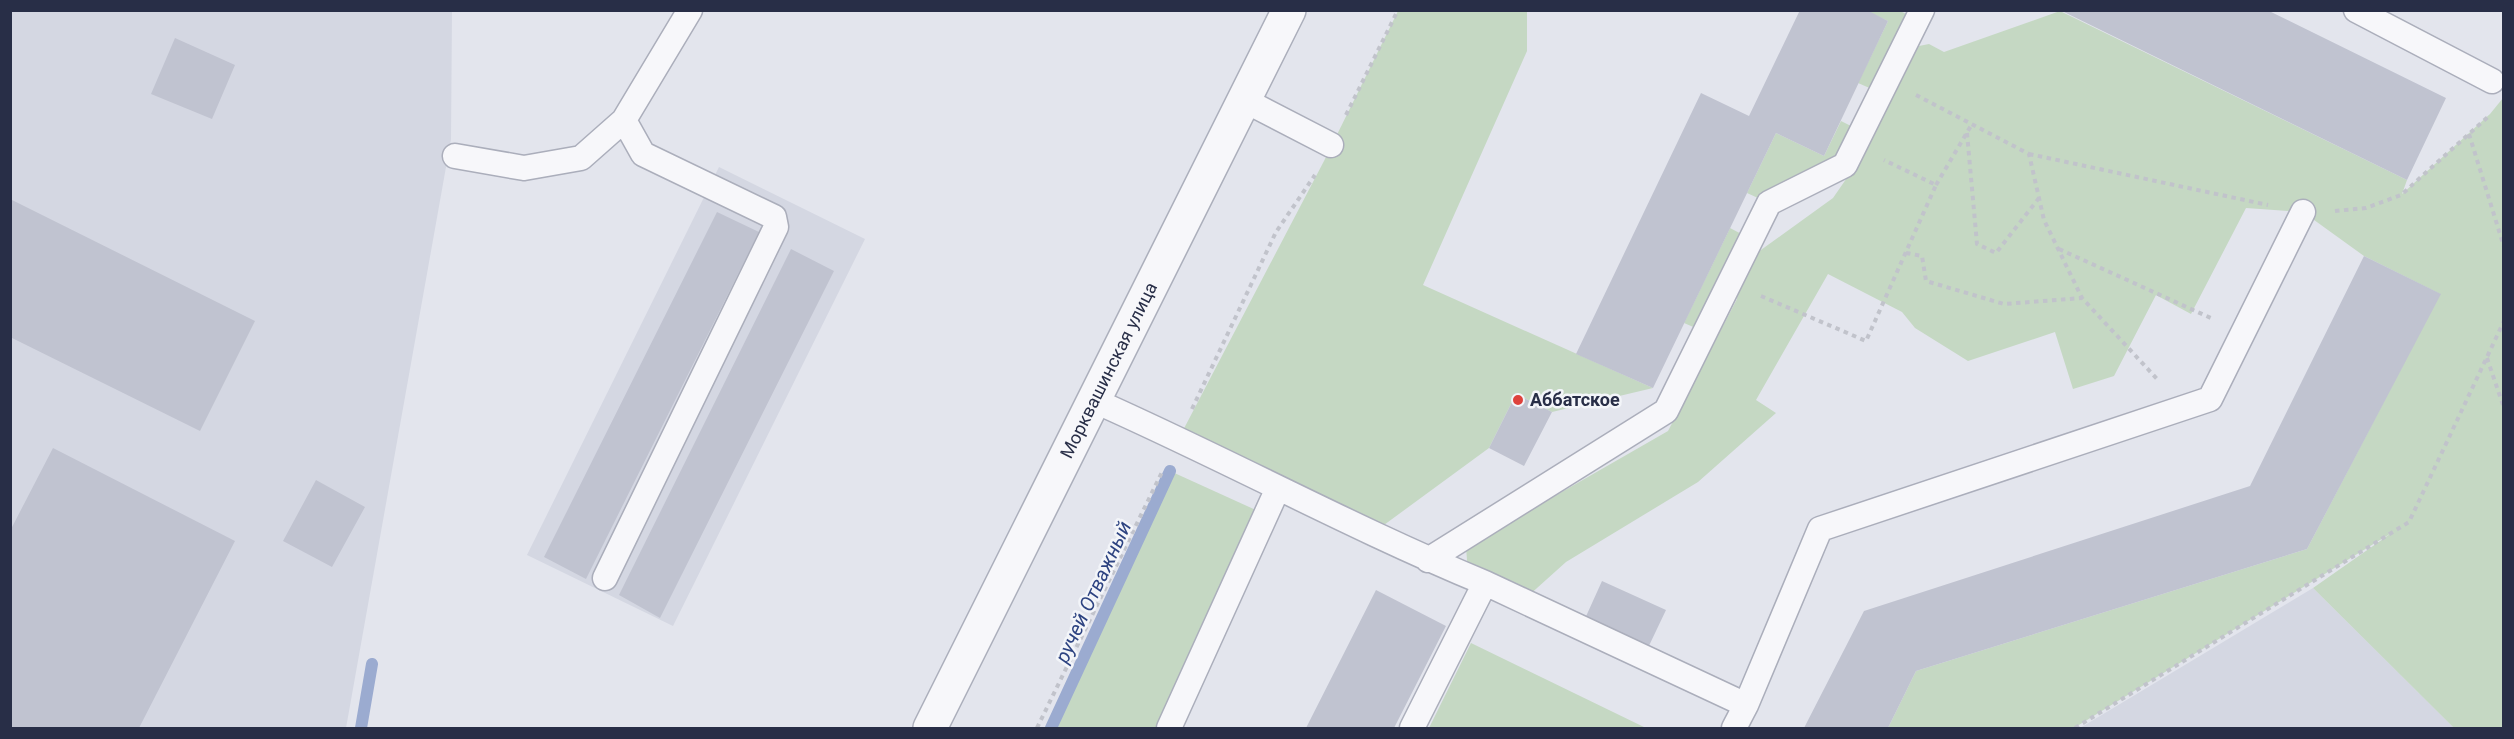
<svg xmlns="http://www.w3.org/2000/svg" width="2514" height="739" viewBox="0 0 2514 739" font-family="Roboto,sans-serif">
  <rect width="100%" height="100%" fill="#e3e5ed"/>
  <path fill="#d4d7e2" d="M 10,11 L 452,11 L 451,139 L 346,728 L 11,728 Z
    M 719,167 L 865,239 L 673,626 L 527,555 Z
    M 2313,588 L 2454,728 L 2080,728 Z"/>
  <path fill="#c5d8c3" d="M 1398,11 L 1527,11 L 1527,51 L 1423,285 L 1653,388 L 1552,412 L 1516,394 L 1489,448 L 1373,533 L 1179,438 L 1324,161 Z
    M 1867,11 L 1900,11 L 1917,19 L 1881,93 L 1858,83 L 1888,21 Z
    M 2060,11 L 2407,180 L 2402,194 L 2490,114 L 2503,98 L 2503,728 L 2454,728 L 2313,588 L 2393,532 L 2074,728 L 1888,728 L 1916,671 L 2307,549 L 2440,294 L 2364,256 L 2303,212 L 2246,208 L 2191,314 L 2156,295 L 2114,376 L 2073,389 L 2055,332 L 1968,361 L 1915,328 L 1902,312 L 1828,274 L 1756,400 L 1776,413 L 1698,482 L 1566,562 L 1527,597 L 1468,573 L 1466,547 L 1668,431 L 1737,299 L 1738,278 L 1747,260 L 1833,198 L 1869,146 L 1897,84 L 1919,46 L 1929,44 L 1944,52 Z
    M 1841,121 L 1861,131 L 1845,165 L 1769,203 L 1747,193 L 1776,133 L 1824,156 Z
    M 1730,228 L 1751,239 L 1705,332 L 1684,323 Z
    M 1170,471 L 1258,511 L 1157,728 L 1051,728 Z
    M 1471,643 L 1646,728 L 1429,728 Z"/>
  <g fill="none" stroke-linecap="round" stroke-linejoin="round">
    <path stroke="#9babd0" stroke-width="12" d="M 361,728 L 372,664
      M 1051,728 L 1170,471"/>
  </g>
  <path fill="#c0c3d0" d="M 1800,10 L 1867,10 L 1888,21 L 1824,156 L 1776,133 L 1653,388 L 1576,354 L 1701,93 L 1749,116 Z
    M 2060,10 L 2267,10 L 2446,98 L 2407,180 Z
    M 175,38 L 235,65 L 212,119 L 151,94 Z
    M 10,199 L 255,321 L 200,431 L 10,337 Z
    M 717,212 L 759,232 L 586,579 L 544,557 Z
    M 791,249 L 834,271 L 660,618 L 619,595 Z
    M 2364,256 L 2441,294 L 2307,549 L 1916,671 L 1888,728 L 1804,728 L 1864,611 L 2250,486 Z
    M 1516,394 L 1552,412 L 1524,466 L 1489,448 Z
    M 53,448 L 235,541 L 139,728 L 10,728 L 10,531 Z
    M 316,480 L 365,507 L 332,567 L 283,541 Z
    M 1602,581 L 1666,610 L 1646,652 L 1583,623 Z
    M 1376,590 L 1446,626 L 1394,728 L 1306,728 Z"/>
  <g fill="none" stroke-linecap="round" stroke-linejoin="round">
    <defs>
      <path id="lane" d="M 2356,10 L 2492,81
        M 1244,100 L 1331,145
        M 455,156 L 524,168 L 581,158 L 624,120
        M 1095,401 C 1226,459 1352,528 1485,583 L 1412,728
        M 1428,560 L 1666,411 L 1769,203 L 1845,165 L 1922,10
        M 605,578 L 776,227 L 774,217 L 643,154 L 624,120 L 690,10
        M 1485,583 L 1746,705 L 1734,728
        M 1746,705 L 1820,529 L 2210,399 L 2303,212
        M 1169,728 L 1278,488"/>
      <g id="street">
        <path id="s1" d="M 930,728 L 1289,10"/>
      </g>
    </defs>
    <use href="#lane" stroke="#abaebb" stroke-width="27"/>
    <use href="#street" stroke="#abaebb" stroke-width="36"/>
    <path stroke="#c1c3cb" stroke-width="4" stroke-dasharray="4.5 4.5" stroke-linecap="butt" d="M 1916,95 L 2029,154 L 2044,220 L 2082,298 L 2158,380
      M 1346,115 L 1398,10
      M 1967,133 L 1977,244 L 1996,253 L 2039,198
      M 2469,134 L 2504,247
      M 2029,154 L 2268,205
      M 1936,185 L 1972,124
      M 2335,211 L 2366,208 L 2401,195 L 2490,115
      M 2059,249 L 2213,319
      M 1906,253 L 1922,256 L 1926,281 L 2004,304 L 2082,298
      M 1761,296 L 1866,341 L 1936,185 L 1884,160
      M 2487,358 L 2504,408
      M 1192,409 L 1276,232 L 1315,175
      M 1037,728 L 1163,470
      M 2075,728 L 2409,522 L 2504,321"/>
    <use href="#lane" stroke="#f7f7fa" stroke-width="24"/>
    <use href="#street" stroke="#f7f7fa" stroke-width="33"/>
  </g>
  <circle fill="#de423c" stroke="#f3f5f9" stroke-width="2" cx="1518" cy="400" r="6"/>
  <g text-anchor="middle" stroke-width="5" stroke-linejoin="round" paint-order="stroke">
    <g font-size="18" fill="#282e47" stroke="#f3f5f9">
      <text dy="6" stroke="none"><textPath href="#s1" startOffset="400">Морквашинская улица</textPath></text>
    </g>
    <g font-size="18" font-weight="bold" fill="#282e47" stroke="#f3f5f9" text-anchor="start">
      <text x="1530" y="406">Аббатское</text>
    </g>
    <g font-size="20" font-style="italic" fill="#2d4381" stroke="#f3f5f9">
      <text transform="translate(1093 592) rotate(-65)" y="7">ручей Отважный</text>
    </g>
  </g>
  <rect width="2514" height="739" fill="none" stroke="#282e47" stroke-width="24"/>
</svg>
